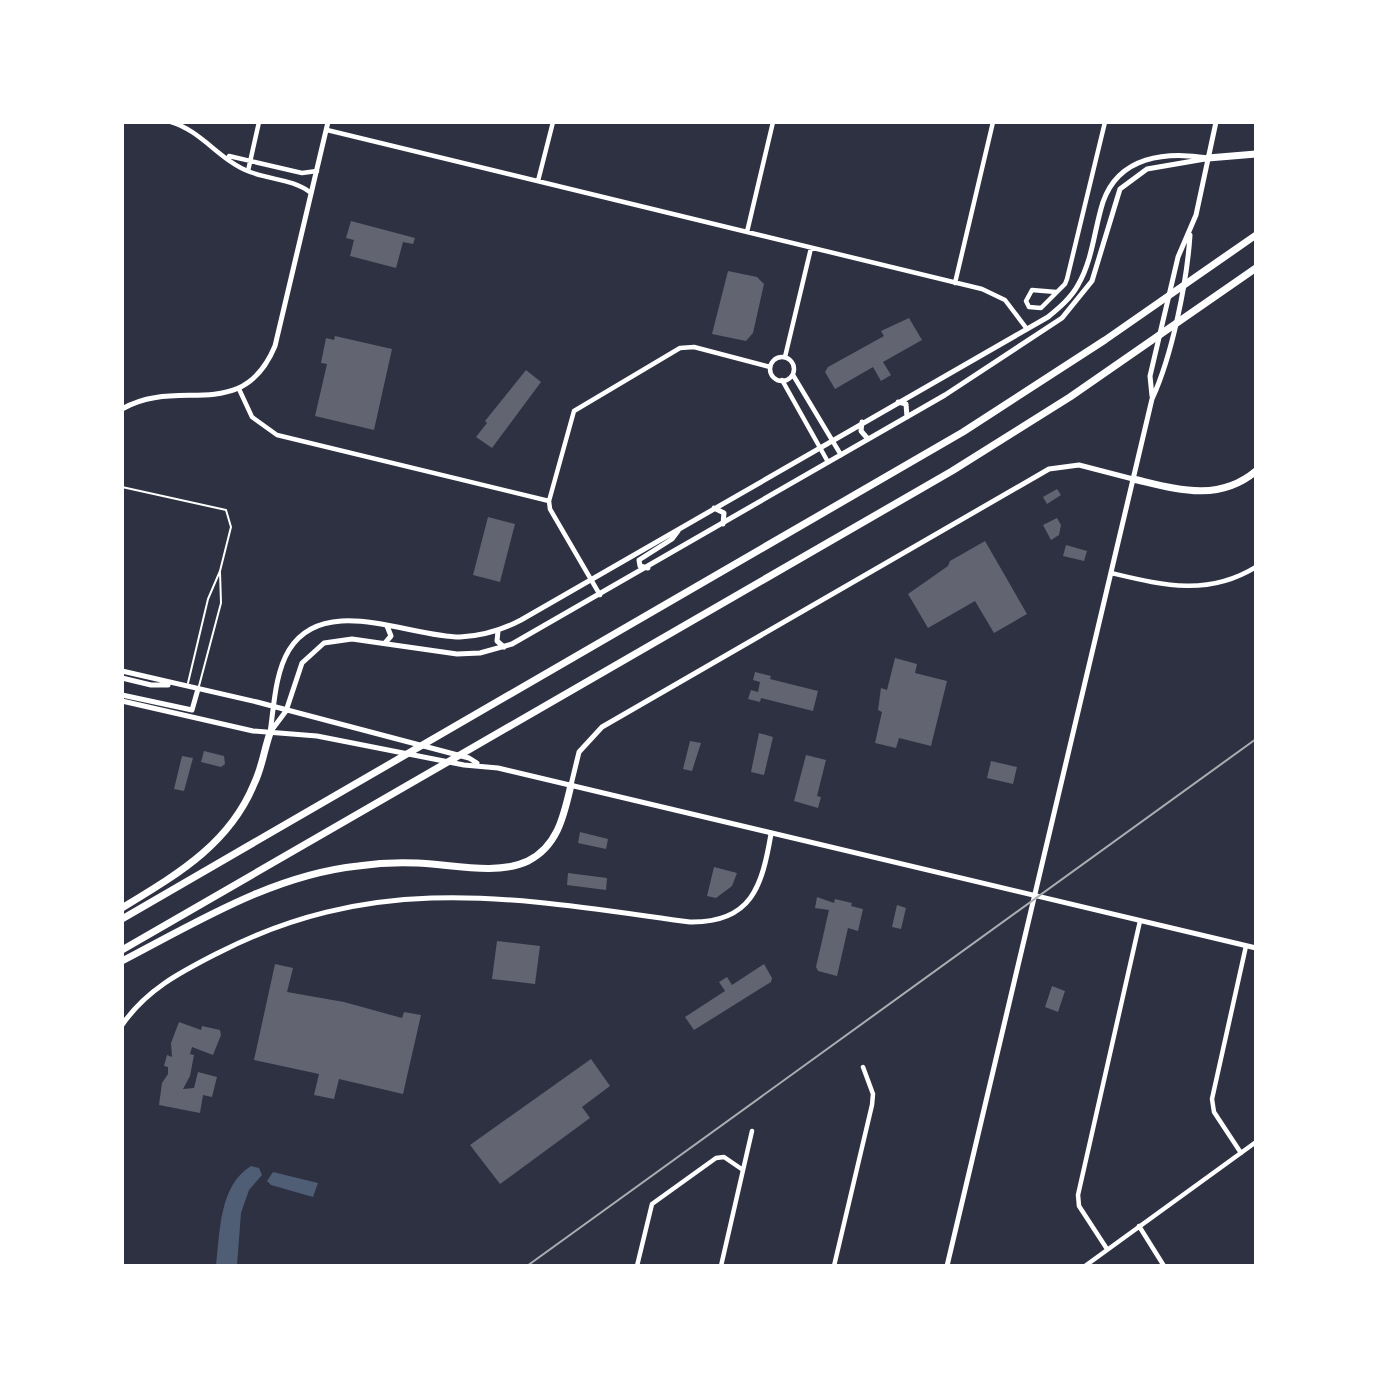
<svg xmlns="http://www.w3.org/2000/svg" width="1378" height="1388" viewBox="0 0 1378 1388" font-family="Ubuntu,sans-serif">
  <rect width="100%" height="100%" fill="#2d3142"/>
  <path fill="#4f5d75" d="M 251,1166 L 259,1168 L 262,1175 L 249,1190 L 241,1213 L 237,1265 L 216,1265 C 220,1233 219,1185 251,1166 Z
    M 273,1172 L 318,1183 L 313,1197 L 271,1185 L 267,1181 Z"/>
  <path fill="#626471" d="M 351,221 L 415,238 L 413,244 L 403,242 L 396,268 L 350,256 L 354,240 L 346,238 Z
    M 728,271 L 757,277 L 764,284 L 753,333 L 746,341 L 712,334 Z
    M 909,318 L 922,340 L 883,362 L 891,375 L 881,381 L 873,367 L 835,389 L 825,372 L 828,367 L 884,336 L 881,331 Z
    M 335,336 L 392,349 L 374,430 L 315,416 L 327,364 L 321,363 L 326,338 L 334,340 Z
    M 526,370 L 541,382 L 492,448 L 476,437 L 487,423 L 485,421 Z
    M 1057,489 L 1061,495 L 1047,504 L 1043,497 Z
    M 488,517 L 515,524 L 500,582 L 473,575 Z
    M 1057,518 L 1061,525 L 1059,535 L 1051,540 L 1043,525 Z
    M 985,541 L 1027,614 L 994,633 L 975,601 L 928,628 L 908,594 L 948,566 L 950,561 Z
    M 1066,545 L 1087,551 L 1084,561 L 1063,556 Z
    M 895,658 L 917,664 L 915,673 L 947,681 L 931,746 L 899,738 L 896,748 L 875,743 L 882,712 L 878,710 L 881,688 L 887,690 Z
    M 755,672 L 771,676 L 770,679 L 818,691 L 813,711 L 761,698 L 760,702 L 748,699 L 751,690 L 758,692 L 760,682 L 753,680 Z
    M 759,733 L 773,737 L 764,775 L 751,772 Z
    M 690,741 L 701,743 L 692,771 L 683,769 Z
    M 204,751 L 224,756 L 225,764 L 221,767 L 201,762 Z
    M 806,755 L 826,760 L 817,796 L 821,797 L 818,808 L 794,801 Z
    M 182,756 L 193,758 L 184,791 L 174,789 Z
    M 991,761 L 1017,767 L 1013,784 L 987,778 Z
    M 580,832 L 608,839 L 606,849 L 578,843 Z
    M 714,867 L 737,873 L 732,886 L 716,898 L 707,896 Z
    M 568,873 L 607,878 L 606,890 L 567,885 Z
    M 817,897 L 834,903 L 835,899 L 852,903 L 851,906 L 863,909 L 858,931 L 848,928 L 837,976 L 818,971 L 816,967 L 829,910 L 815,908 Z
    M 897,905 L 906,908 L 901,929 L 892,927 Z
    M 497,941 L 540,946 L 535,984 L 492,979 Z
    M 275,964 L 293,968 L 287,992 L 344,1002 L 402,1018 L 404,1012 L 421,1015 L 403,1094 L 339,1079 L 334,1099 L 314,1095 L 319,1074 L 254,1060 Z
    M 764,964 L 772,978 L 771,982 L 694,1030 L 685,1017 L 725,991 L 719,982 L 727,977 L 732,985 Z
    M 1052,986 L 1065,991 L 1058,1012 L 1045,1007 Z
    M 179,1022 L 201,1030 L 202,1026 L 220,1030 L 221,1035 L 213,1055 L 192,1047 L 190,1054 L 194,1055 L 190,1076 L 183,1089 L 194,1088 L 198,1072 L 217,1077 L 212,1097 L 203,1095 L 200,1113 L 159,1105 L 162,1083 L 168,1074 L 168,1067 L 164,1066 L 167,1055 L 172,1057 L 171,1043 Z
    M 591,1059 L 610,1086 L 582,1107 L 590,1118 L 500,1184 L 470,1145 Z"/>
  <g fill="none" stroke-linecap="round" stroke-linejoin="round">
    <path stroke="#fff" stroke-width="2" d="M 122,487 L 226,510 L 231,527 L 220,571 L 208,599 L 188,683
      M 199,686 L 221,603 L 220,572"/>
    <path stroke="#fff" stroke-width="4.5" d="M 171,122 C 202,131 220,161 250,172 C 271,180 293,179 311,193
      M 327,130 L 982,289 L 1005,300 L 1027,329
      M 229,156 L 302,173 L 317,171
      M 248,171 L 259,122
      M 538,181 L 553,122
      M 747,232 L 773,122
      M 955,283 L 993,122
      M 1056,292 L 1032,290 L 1026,301 L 1029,307 L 1041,308 L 1065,284 L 1067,279 L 1105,122
      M 785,357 L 811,248
      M770 369a12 12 0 1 1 24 0a12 12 0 1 1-24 0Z
      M 793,375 L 841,455
      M 782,380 L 828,462
      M 239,389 L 252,417 L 277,435 L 549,501
      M 1111,573 C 1162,585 1207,597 1256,567
      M 600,595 L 550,509 L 549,501 L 574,411 L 680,348 L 694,347 L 770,367
      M 1241,1153 L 1214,1112 L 1212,1099 L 1246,946
      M 1139,1226 L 1164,1266
      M 1107,1249 L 1079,1206 L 1078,1195 L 1140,921
      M 637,1266 L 652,1204 L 716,1158 L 724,1157 L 743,1170
      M 721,1266 L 752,1131
      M 834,1266 L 872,1105 L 873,1094 L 863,1067
      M 1085,1266 L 1256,1142"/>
    <path stroke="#fff" stroke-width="5" d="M 122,409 C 179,376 242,425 275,346 L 328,122
      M 122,1025 C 147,989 181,972 218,953 C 380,870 519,899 690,922 C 752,923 762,886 771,834"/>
    <path stroke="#fff" stroke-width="5" d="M 1152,396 L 1150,376 L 1178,257 L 1196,215 L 1216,122
      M 898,402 L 906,404 L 907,417
      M 862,422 L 861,431 L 868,439
      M 714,508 L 724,513 L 723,524
      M 648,568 L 640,566 L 639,560 L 672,539 L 678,531
      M 498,631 L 497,641 L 504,647
      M 385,643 L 391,636 L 387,626
      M 122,671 L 257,702 L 469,758 L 477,763
      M 122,678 L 151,685 L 168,685
      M 122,695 L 192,710 L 198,689
      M 122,701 L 253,731 L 317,736 L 464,765 L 498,768 L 1256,948
      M 271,731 L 286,711 L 302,663 L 324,643 L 352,639 L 457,654 L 480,653 L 512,644 L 945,395 L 1062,318 L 1092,281 L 1120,189 L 1147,169 L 1205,159
      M 270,733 C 274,706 275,673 289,650 C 324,593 409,637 460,637 C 482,636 502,630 521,620 L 1048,317 C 1059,308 1071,298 1078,285 C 1093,259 1094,230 1103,202 C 1119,156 1166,151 1208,158
      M 571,785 L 579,752 L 602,727 L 1049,469 L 1079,465 L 1133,479
      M 947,1266 L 1152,399 C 1172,356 1187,282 1190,235"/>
    <path stroke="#fff" stroke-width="7" d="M 1208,158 L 1256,154
      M 1133,479 C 1176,489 1218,503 1256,471
      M 122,908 C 176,875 229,845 254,784 C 262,768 264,750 270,733
      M 122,919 L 963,432 L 1105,340 L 1256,235
      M 122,950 L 952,471 L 1070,397 L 1256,268
      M 122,961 C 197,922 273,875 358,866 C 378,863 397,862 417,863 C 450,864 497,876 528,861 C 558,846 564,815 571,785"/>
    <path stroke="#abadb3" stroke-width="2" d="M 527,1266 L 1256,739"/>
  </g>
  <rect width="1378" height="1388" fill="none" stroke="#ffffff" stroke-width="248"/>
</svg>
